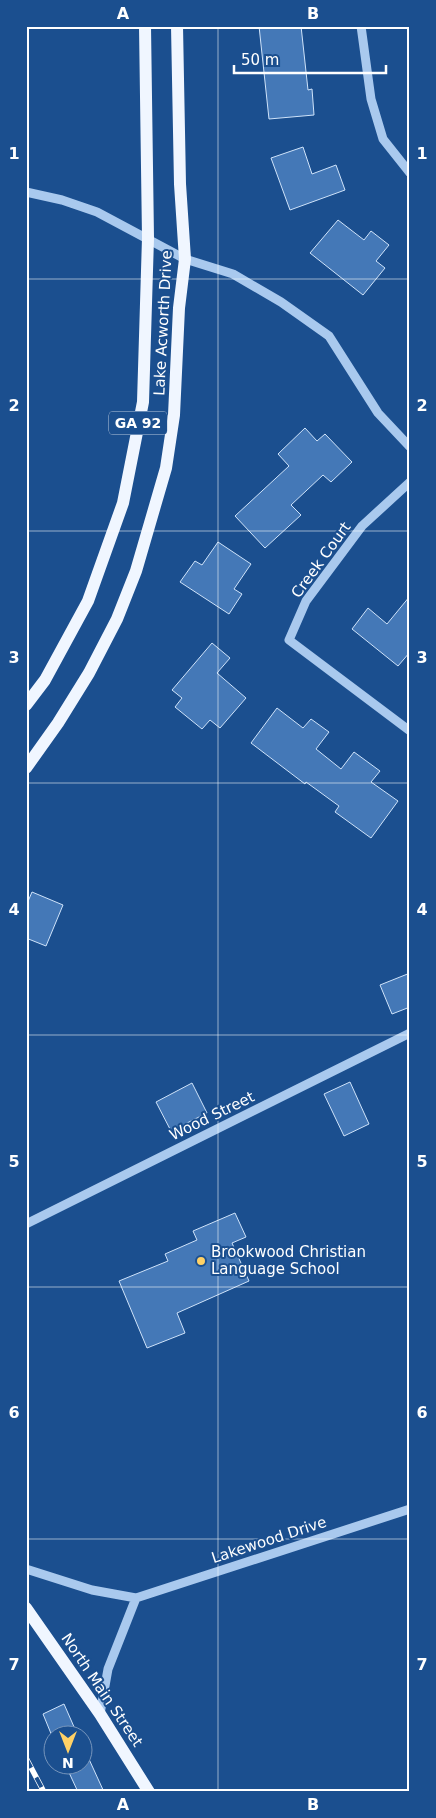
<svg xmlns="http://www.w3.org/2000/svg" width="436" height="1818" viewBox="0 0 436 1818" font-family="'DejaVu Sans',sans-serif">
  <rect width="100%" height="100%" fill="#1b4f8f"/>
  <path fill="#4478b7" stroke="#cfe3fa" d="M 259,26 L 301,26 L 308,90 L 312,89 L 314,115 L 269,119 Z
    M 303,147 L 312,174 L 336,165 L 345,190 L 290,210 L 271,158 Z
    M 338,220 L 364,240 L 371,231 L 389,245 L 376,261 L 385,268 L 363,295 L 310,253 Z
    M 305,428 L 317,441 L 325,434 L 352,462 L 331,482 L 323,475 L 291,505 L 301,515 L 265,548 L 235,516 L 289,466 L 278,454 Z
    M 218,542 L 251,564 L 234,589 L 242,594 L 229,614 L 180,582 L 195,561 L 202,565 Z
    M 410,596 L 410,652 L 398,666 L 352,629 L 368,608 L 387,624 Z
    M 212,643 L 230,658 L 217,673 L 246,698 L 220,728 L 210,720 L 202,729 L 175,707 L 182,698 L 172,690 Z
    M 277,708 L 303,728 L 311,719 L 329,732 L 316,749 L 341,769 L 354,752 L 380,771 L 371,782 L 398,801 L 371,838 L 335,812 L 339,806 L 306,782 L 305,784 L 251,743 Z
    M 32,892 L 63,905 L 46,946 L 26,938 L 26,906 Z
    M 410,973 L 410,1007 L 392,1014 L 380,985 Z
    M 350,1082 L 369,1124 L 344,1136 L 324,1094 Z
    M 192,1083 L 207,1113 L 171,1131 L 156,1102 Z
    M 235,1213 L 246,1237 L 232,1243 L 249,1281 L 177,1313 L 185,1333 L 147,1348 L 119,1281 L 168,1261 L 165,1254 L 197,1240 L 193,1231 Z
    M 64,1704 L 78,1736 L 52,1736 L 43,1714 Z
    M 82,1745 L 88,1757 L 104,1792 L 78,1792 L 66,1766 L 82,1766 Z"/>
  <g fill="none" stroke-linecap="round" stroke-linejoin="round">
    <path stroke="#a9c9ee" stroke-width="9" d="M 361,26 L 371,99 L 383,139 L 410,173
      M 26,192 L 62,200 L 97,212 L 185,259 L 233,274 L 281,302 L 329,336 L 378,413 L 410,447
      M 410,482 L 362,526 L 306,601 L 289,640 L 410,731
      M 26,1224 L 410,1033
      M 26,1569 L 92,1590 L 136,1598 L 410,1509
      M 100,1714 L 108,1669 L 136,1598"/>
    <path stroke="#f0f6ff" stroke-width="12" d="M 26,705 L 45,680 L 88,601 L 123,503 L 143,402 L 148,238 L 145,26
      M 26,768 L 58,723 L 89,673 L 117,619 L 136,571 L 166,468 L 174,415 L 179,308 L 185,259 L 180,184 L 177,26
      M 26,1608 L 100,1714 L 149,1792"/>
    <defs>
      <path id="rail" d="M 26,1758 L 44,1792"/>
    </defs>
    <use href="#rail" stroke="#fff" stroke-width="5.5"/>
    <use href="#rail" stroke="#1b4f8f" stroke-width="4" stroke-dasharray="11" stroke-linecap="butt"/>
  </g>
  <path fill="none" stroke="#fff" stroke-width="1" stroke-opacity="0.55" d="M 218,26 L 218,1792M 26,279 L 410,279M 26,531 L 410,531M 26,783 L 410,783M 26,1035 L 410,1035M 26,1287 L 410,1287M 26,1539 L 410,1539"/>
  <circle fill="#ffd166" stroke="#1b4f8f" stroke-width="2" cx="201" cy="1261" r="5"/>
  <g text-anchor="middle" stroke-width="4" stroke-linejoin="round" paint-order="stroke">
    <rect fill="#1b4f8f" stroke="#bbcadd" stroke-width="1" x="109" y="411.5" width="58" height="23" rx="4"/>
    <g font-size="14" font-weight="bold" fill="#fff">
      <text x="138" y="428">GA 92</text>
    </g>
    <g font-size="15" fill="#fff" stroke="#1b4f8f">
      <text transform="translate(163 323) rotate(-87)" y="5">Lake Acworth Drive</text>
      <text transform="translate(321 560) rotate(-54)" y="5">Creek Court</text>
      <text transform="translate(212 1116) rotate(-26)" y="5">Wood Street</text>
      <text transform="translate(269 1540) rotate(-18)" y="5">Lakewood Drive</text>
      <text transform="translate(102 1690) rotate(56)" y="5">North Main Street</text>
    </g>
    <g font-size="15" fill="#fff" stroke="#1b4f8f" text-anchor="start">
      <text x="211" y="1257">Brookwood Christian<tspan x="211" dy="17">Language School</tspan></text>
    </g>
  </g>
  <rect width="436" height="1818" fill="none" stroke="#1b4f8f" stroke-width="55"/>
  <g transform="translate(68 1750) rotate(180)"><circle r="24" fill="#1b4f8f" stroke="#7695bc"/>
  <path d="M0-4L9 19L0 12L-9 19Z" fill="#ffd166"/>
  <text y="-8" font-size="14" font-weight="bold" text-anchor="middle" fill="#ffffff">N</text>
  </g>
  <path d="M234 65v8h152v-8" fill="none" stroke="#ffffff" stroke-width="2.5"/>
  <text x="241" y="65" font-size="15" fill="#ffffff" stroke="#1b4f8f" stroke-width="4" paint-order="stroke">50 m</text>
  <rect x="28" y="28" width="380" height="1762" fill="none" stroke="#fff" stroke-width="2"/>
  <g font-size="16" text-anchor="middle" font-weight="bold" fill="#fff">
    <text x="123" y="19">A</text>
    <text x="313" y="19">B</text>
    <text x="14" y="159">1</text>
    <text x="422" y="159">1</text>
    <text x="14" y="411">2</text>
    <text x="422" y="411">2</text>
    <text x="14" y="663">3</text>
    <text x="422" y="663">3</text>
    <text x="14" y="915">4</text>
    <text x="422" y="915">4</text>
    <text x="14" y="1167">5</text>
    <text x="422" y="1167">5</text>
    <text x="14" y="1418">6</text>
    <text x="422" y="1418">6</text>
    <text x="14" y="1670">7</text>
    <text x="422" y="1670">7</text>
    <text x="123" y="1810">A</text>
    <text x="313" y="1810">B</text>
  </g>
</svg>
